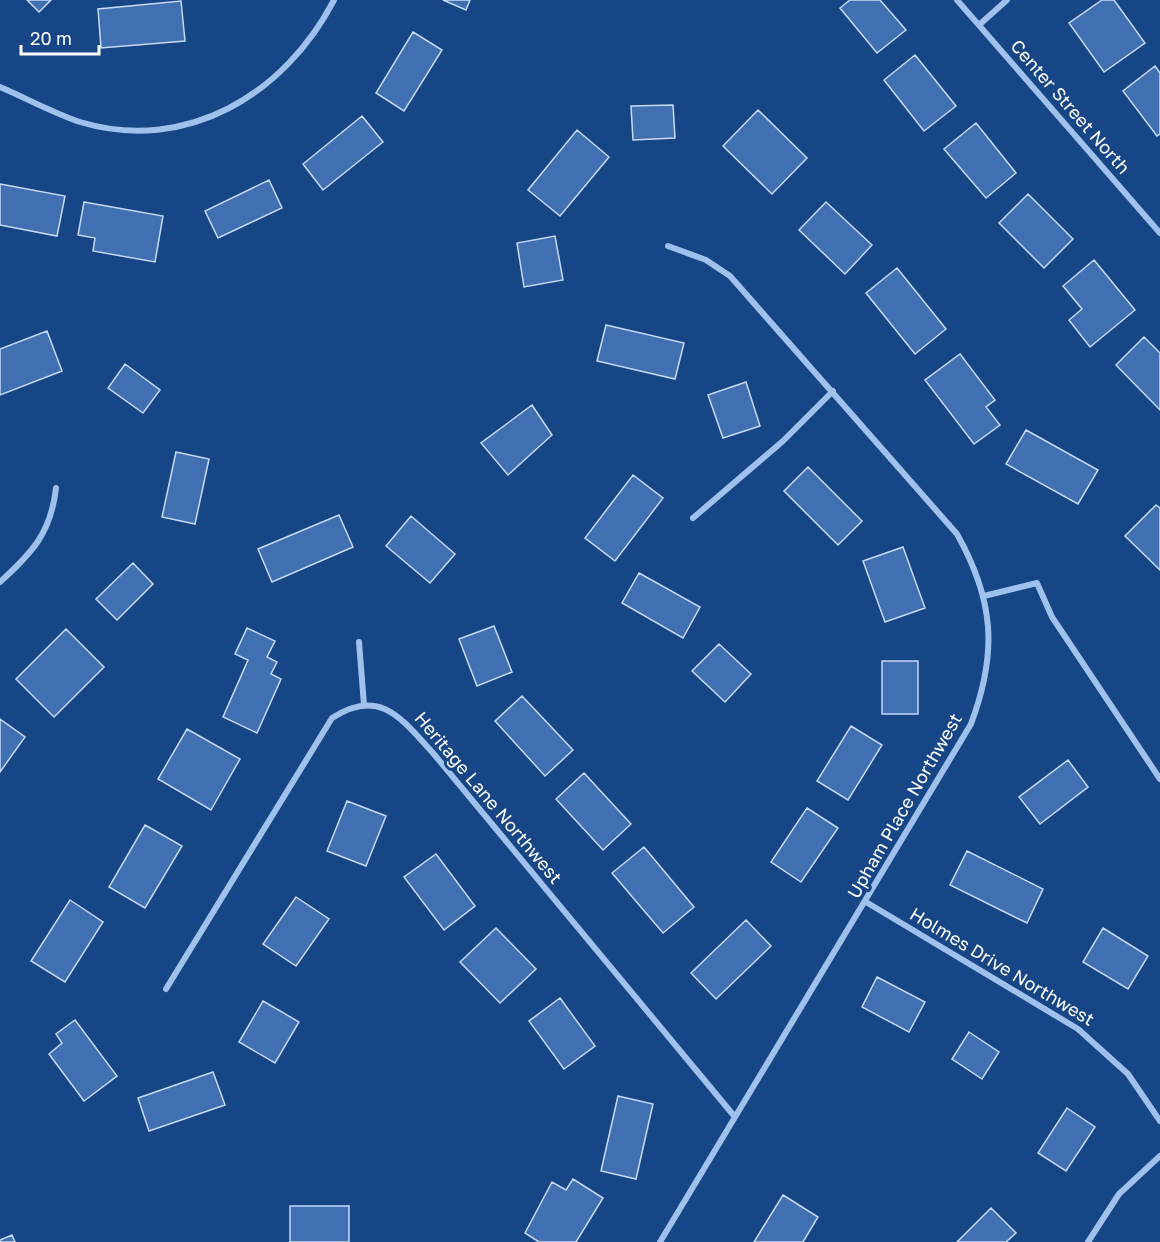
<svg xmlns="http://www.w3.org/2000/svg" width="1160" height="1242" viewBox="0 0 1160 1242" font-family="'Golos Text',sans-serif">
  <rect width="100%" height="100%" fill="#174687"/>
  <path fill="#4070b1" stroke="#c4dbfa" stroke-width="1.5" d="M 27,0 L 51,0 L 39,12 Z
    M 443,0 L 470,0 L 466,10 Z
    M 850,0 L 880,0 L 906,30 L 877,53 L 840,8 Z
    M 1102,0 L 1114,0 L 1145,43 L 1104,72 L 1069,23 Z
    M 181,1 L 185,41 L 101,48 L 98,9 Z
    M 413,32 L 442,50 L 404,111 L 376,93 Z
    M 915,55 L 956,106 L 924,131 L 884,80 Z
    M 1155,66 L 1160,73 L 1160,134 L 1157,136 L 1123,91 Z
    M 673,105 L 675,138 L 633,140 L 631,106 Z
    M 758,110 L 807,158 L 772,194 L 723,146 Z
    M 362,116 L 383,142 L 323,190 L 303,164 Z
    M 976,123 L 1016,173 L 986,198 L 944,149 Z
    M 577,130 L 609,157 L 560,216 L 528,190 Z
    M 269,180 L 282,208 L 218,238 L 205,211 Z
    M 0,184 L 65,196 L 57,236 L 0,225 Z
    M 1028,194 L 1073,239 L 1044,268 L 999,223 Z
    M 84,202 L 163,216 L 155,262 L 93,251 L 95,238 L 78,235 Z
    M 826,202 L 872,245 L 845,274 L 799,230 Z
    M 555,236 L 563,280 L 524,287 L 517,243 Z
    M 1094,260 L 1135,310 L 1090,347 L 1069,320 L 1082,309 L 1063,286 Z
    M 897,268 L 946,329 L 915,354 L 866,293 Z
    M 606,325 L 684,343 L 675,379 L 597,361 Z
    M 47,331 L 62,371 L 0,395 L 0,349 Z
    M 1144,337 L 1160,353 L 1160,410 L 1116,365 Z
    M 960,354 L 995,400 L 986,407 L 1000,425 L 974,444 L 925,380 Z
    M 125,364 L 160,390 L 143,413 L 108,388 Z
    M 746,382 L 760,426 L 723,438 L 708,395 Z
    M 532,405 L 552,435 L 508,475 L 481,443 Z
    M 1026,430 L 1098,470 L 1078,504 L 1006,464 Z
    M 176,452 L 209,459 L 195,524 L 162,517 Z
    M 808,467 L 862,521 L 838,545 L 784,491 Z
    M 633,475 L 663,498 L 615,561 L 585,538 Z
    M 1156,505 L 1160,508 L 1160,570 L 1125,536 Z
    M 339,515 L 353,547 L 272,582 L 258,549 Z
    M 411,516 L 455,554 L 430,583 L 386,546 Z
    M 903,547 L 925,608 L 885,622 L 863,561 Z
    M 133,563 L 153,584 L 117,620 L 96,599 Z
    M 639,573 L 700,607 L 683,638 L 622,603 Z
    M 494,626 L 512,672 L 477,686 L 459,639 Z
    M 247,628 L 275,641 L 267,657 L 277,662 L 271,674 L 281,679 L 257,733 L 223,717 L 248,660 L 235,654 Z
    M 66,629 L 104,667 L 54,717 L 16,679 Z
    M 719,644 L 751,674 L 725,702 L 692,671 Z
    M 882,661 L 918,661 L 918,714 L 882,714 Z
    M 522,696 L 573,750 L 545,776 L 495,721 Z
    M 0,719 L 25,737 L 0,772 Z
    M 851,726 L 882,745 L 848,800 L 817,781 Z
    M 187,729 L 240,759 L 211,810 L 158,779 Z
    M 1068,760 L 1088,787 L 1040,824 L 1019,797 Z
    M 584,773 L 631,824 L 603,850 L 556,799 Z
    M 347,801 L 386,816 L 366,866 L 327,851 Z
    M 807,808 L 838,828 L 801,882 L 771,862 Z
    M 145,825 L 182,846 L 145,908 L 109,887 Z
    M 644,847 L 694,907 L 663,933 L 612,873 Z
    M 967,851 L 1043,889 L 1027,923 L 950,885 Z
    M 436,854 L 475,906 L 444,930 L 404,877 Z
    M 296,897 L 329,919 L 296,966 L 263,944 Z
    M 70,900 L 103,922 L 65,982 L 31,961 Z
    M 746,920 L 771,946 L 716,999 L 691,973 Z
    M 496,928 L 536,969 L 500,1003 L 460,962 Z
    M 1103,928 L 1148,956 L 1128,989 L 1083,962 Z
    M 877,977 L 925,1002 L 909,1032 L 862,1007 Z
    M 560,998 L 595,1046 L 564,1069 L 529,1021 Z
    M 263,1001 L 299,1022 L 275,1063 L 239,1042 Z
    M 75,1020 L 117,1076 L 84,1101 L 49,1054 L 62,1043 L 56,1034 Z
    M 969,1032 L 999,1052 L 982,1079 L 952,1059 Z
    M 213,1072 L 225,1105 L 149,1131 L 138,1098 Z
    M 618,1096 L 653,1104 L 636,1179 L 601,1171 Z
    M 1067,1108 L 1095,1127 L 1066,1171 L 1038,1153 Z
    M 573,1179 L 603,1198 L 576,1242 L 539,1242 L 525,1233 L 552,1182 L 566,1190 Z
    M 783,1195 L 818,1217 L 803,1242 L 754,1242 Z
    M 290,1206 L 349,1206 L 349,1242 L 290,1242 Z
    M 991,1208 L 1016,1233 L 1006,1242 L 957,1242 Z
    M 12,1235 L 15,1242 L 0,1242 L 0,1240 Z"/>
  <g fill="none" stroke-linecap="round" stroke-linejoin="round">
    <path stroke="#9ec1ed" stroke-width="6" d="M 957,0 L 1160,233
      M 979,25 L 1007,0
      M 0,87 C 26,98 53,113 80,122 C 187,154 285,94 334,0
      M 693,518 L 783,441 L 833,391
      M 0,582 C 32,553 51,533 56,488
      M 984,596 L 1037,583 L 1052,617 L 1160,779
      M 359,642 L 364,705
      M 866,902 L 1078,1029 L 1128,1074 L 1160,1121
      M 166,989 L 332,718 C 380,687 401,718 433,753 L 735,1117
      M 660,1242 L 971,724 C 998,652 994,600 957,534 L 730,276 L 706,260 L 668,246
      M 1088,1242 L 1119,1194 L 1160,1156"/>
  </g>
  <g text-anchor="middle" stroke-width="6" stroke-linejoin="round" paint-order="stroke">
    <g font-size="18" fill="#fff" stroke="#174687">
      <text transform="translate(1070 107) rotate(49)" y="6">Center Street North</text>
      <text transform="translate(488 798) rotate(50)" y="6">Heritage Lane Northwest</text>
      <text transform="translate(905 806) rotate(-60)" y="6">Upham Place Northwest</text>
      <text transform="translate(1002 967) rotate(31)" y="6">Holmes Drive Northwest</text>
    </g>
  </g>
  <path d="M21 45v9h78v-9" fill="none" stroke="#ffffff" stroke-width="3"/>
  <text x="30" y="45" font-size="18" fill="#ffffff" stroke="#174687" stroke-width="4.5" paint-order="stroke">20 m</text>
</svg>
